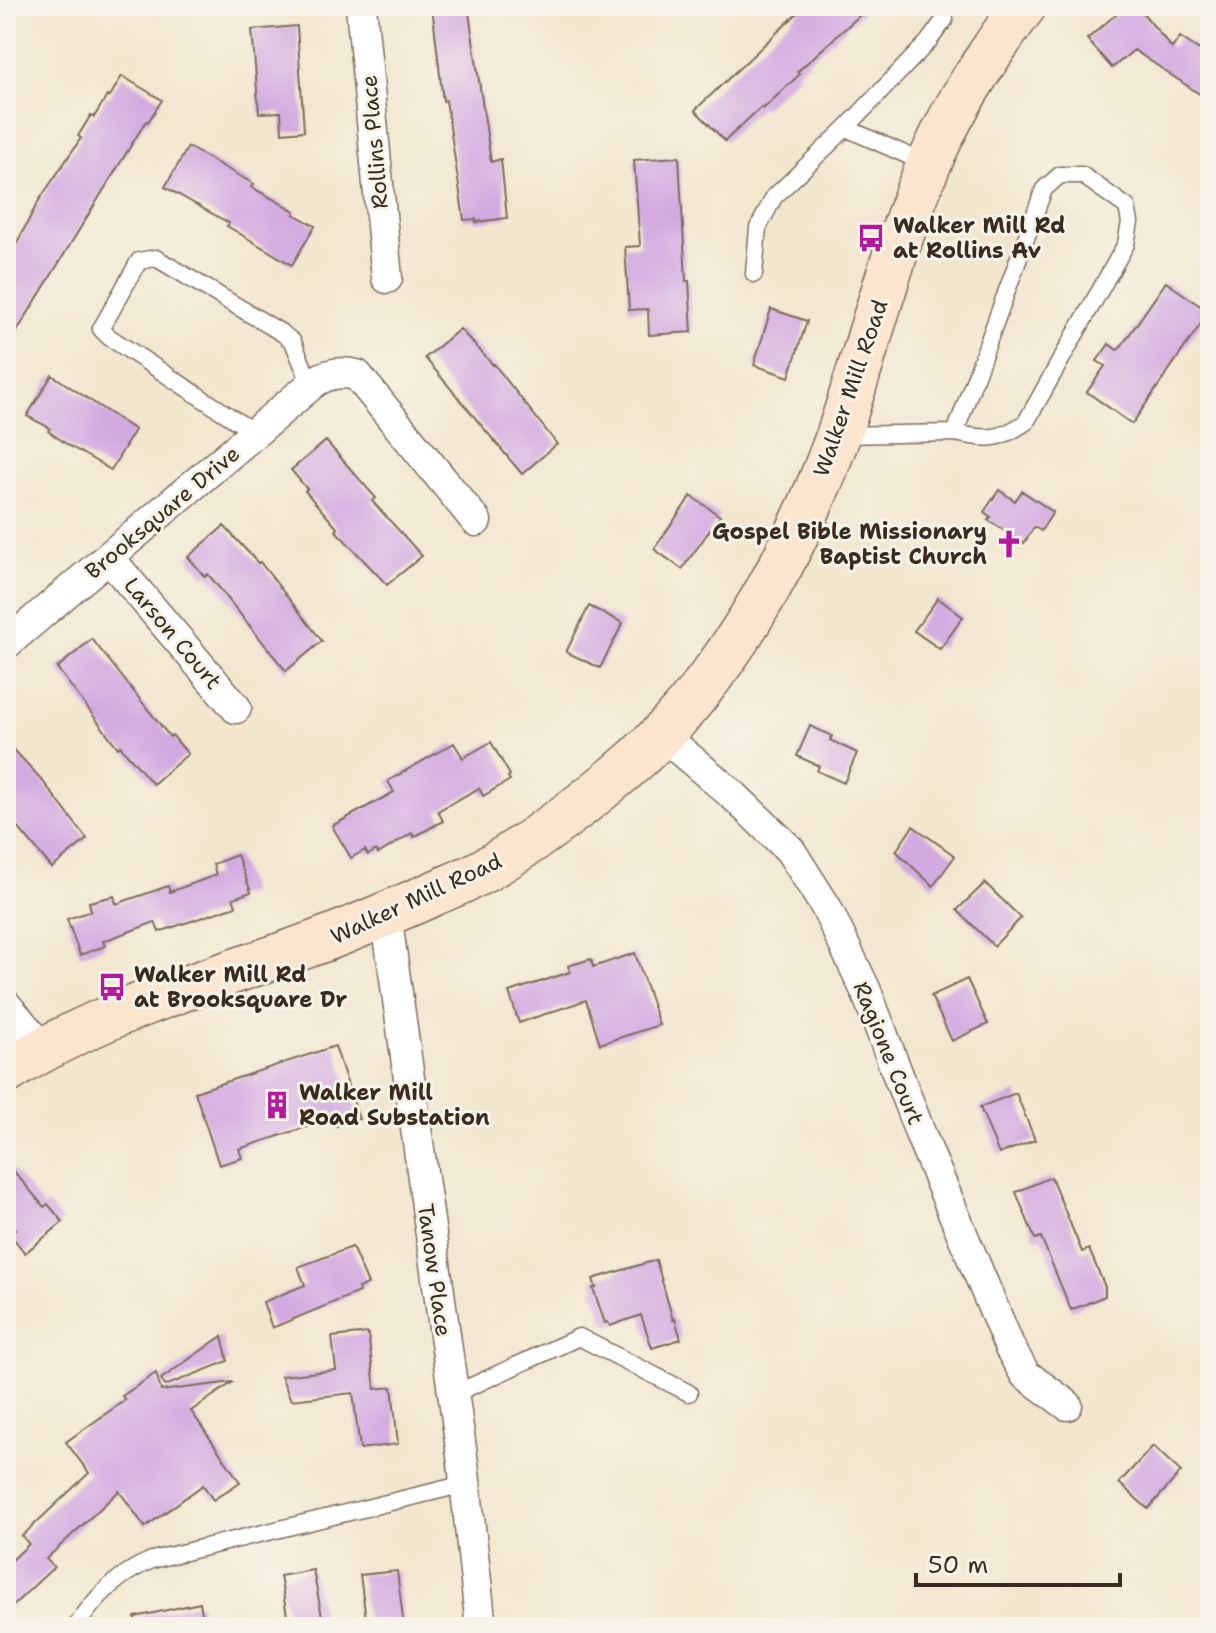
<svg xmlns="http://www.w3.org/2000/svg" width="1216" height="1633" viewBox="0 0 1216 1633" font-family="'Shantell Sans',sans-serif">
  <rect width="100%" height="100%" fill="#f7f3e8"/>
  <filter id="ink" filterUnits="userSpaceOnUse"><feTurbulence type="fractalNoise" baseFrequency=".0125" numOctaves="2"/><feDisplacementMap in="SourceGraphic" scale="16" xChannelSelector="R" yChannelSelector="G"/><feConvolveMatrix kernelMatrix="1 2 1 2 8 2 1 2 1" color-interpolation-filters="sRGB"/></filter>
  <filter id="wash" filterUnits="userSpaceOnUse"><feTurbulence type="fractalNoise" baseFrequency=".006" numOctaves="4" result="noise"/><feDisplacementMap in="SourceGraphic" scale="32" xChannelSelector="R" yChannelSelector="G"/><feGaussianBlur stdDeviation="1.8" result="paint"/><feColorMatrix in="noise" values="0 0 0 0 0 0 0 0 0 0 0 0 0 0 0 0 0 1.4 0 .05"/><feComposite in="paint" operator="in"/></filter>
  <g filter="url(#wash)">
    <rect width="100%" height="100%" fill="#f2e6ce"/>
    <g id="blocks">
      <path fill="#d3a9e1" d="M 432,6 L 468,6 L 491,162 L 501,159 L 507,218 L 476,222 L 476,219 L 464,220 L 446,100 L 443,101 Z
        M 805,6 L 870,6 L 797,72 L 800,74 L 763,109 L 761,107 L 725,141 L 695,110 Z
        M 1126,6 L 1137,6 L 1172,48 L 1180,37 L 1210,57 L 1210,101 L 1134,50 L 1112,68 L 1087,39 Z
        M 297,26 L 304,131 L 282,133 L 281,112 L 259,113 L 252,30 Z
        M 122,76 L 162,100 L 148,122 L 146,121 L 6,349 L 6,264 L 38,202 L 81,138 L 78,136 L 91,115 L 94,117 L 107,96 L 109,98 Z
        M 188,147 L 254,184 L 251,187 L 295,211 L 294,214 L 315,226 L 292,265 L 227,226 L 229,223 L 165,187 Z
        M 679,157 L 686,281 L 689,281 L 692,332 L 649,335 L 648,309 L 629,310 L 625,247 L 640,246 L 634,160 Z
        M 1166,282 L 1209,312 L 1132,424 L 1087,392 L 1105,366 L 1097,361 L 1109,344 L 1117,350 L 1120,348 Z
        M 771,309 L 807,321 L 789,377 L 754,365 Z
        M 460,329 L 493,365 L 494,364 L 557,444 L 522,474 L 425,358 Z
        M 52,375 L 135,430 L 111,470 L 68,445 L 48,431 L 50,428 L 27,416 Z
        M 326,441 L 376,498 L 372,501 L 422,556 L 387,585 L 336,531 L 338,529 L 305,491 L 307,489 L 291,470 Z
        M 999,490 L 1015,501 L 1022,491 L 1053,512 L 1041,531 L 1034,527 L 1024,543 L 988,520 L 991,517 L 984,512 Z
        M 691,496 L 720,516 L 682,569 L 654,549 Z
        M 224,526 L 258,563 L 260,562 L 322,641 L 286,671 L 208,574 L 205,577 L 188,557 Z
        M 938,598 L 963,617 L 940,649 L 914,631 Z
        M 589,606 L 623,623 L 600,668 L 566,652 Z
        M 92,639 L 170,737 L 172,735 L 188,754 L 153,784 L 120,746 L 118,748 L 57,668 Z
        M 810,726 L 832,736 L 830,740 L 857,753 L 844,783 L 817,771 L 819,766 L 797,756 Z
        M 6,741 L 41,779 L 87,839 L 52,868 L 6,813 Z
        M 491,742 L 510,775 L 508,777 L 510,780 L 483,796 L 479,788 L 457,800 L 438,811 L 443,821 L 414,837 L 412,833 L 378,854 L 376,850 L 368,855 L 365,850 L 351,858 L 332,826 L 394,792 L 388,781 L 454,743 L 463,758 Z
        M 913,826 L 955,856 L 933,886 L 896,851 Z
        M 237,855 L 251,892 L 233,898 L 236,906 L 159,932 L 155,922 L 103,941 L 105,946 L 80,955 L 67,919 L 91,911 L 89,902 L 114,896 L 116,904 L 168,886 L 170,892 L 216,875 L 213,864 Z
        M 985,883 L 1021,918 L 994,946 L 957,910 Z
        M 635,953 L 659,1025 L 600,1044 L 586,1000 L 519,1023 L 509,992 L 570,972 L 568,966 L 591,959 L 593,967 Z
        M 967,979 L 988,1024 L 952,1041 L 931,996 Z
        M 335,1046 L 359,1119 L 336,1126 L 334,1118 L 239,1149 L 242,1158 L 219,1165 L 195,1092 Z
        M 1016,1093 L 1035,1140 L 999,1154 L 980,1107 Z
        M 6,1162 L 44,1207 L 48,1204 L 63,1222 L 25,1253 L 10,1234 L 16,1229 L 6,1216 Z
        M 1051,1177 L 1082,1252 L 1089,1249 L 1105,1287 L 1105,1296 L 1071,1310 L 1041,1237 L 1035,1239 L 1016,1192 Z
        M 352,1247 L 368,1284 L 358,1288 L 359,1292 L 272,1328 L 263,1302 L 305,1285 L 298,1267 Z
        M 656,1260 L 673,1320 L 675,1319 L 681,1339 L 652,1348 L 641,1315 L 610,1326 L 608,1322 L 605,1323 L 593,1288 L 596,1288 L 593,1279 Z
        M 368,1333 L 375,1389 L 392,1387 L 398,1444 L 360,1449 L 353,1393 L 291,1400 L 281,1376 L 336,1370 L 332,1337 Z
        M 222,1336 L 228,1361 L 165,1386 L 161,1379 Z
        M 156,1373 L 161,1391 L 233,1382 L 191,1411 L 240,1482 L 213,1500 L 203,1485 L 145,1527 L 119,1491 L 46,1559 L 54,1567 L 6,1612 L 6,1566 L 29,1544 L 22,1536 L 89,1473 L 66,1442 L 125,1400 L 122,1396 Z
        M 1153,1446 L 1181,1472 L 1148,1509 L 1119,1483 Z
        M 313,1570 L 324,1627 L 289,1627 L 280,1576 Z
        M 397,1571 L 404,1627 L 367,1627 L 360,1575 Z
        M 200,1603 L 205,1627 L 136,1627 L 135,1617 Z"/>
    </g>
  </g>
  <g filter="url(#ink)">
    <use href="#blocks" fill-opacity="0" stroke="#7b6c5c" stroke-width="2"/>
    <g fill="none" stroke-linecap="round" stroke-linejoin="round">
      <defs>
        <path id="lane" d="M 846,128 L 927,164
          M 754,274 L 758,228 L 774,197 L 846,128 L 928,42 L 945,19
          M 255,433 L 109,337 L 101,329 L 139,261 L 156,258 L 282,333 L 293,342 L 311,385
          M 840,435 L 955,433 L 1044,189 L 1060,175 L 1082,175 L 1127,207 L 1130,222 L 1126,244 L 1026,422 C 998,441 987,440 955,433
          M 452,1395 L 579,1337 L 689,1393
          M 76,1627 C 94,1598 120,1573 152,1560 L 465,1484"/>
        <path id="street" d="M 361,6 L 387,278
          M 109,558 L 236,708
          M 6,644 L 311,385 C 324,374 340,371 357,375 L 476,521
          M 661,734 L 734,796 L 790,850 L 826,907 L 866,991 L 922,1138 L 1010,1348 L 1025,1374 L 1067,1405
          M 386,914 L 463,1463 L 481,1627
          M 6,1005 L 43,1048"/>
        <path id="secondary" d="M 6,1072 C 101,1010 212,981 317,942 C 354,929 390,912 426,897 C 445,888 465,881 483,871 C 531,844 576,810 618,775 C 719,692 794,558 838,436 C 871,340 894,239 937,146 C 960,96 991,50 1024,6"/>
      </defs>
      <use href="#lane" stroke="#7b6c5c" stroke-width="19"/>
      <use href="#street" stroke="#7b6c5c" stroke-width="33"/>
      <use href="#secondary" stroke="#7b6c5c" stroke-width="47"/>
      <use href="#lane" stroke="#fff" stroke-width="16"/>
      <use href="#street" stroke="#fff" stroke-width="30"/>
      <use href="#secondary" stroke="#fce5cf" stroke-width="44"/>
    </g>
  </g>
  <defs>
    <symbol id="bus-bare" viewBox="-9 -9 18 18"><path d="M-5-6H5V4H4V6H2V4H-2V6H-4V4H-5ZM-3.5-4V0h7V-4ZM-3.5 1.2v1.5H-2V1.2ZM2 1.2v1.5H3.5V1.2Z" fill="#b5179e" stroke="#f7f3e8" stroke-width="2.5" paint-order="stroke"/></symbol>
    <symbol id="church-bare" viewBox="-9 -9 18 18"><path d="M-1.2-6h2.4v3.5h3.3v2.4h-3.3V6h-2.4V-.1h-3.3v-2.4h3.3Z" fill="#b5179e" stroke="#f7f3e8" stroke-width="2.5" paint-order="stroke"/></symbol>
    <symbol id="building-bare" viewBox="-9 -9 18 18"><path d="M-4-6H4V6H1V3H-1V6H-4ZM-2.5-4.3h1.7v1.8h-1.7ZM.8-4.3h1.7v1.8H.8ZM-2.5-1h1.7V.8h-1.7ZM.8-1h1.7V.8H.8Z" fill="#b5179e" stroke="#f7f3e8" stroke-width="2.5" paint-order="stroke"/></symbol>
  </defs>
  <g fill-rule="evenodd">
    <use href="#bus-bare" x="851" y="218" width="40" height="40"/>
    <use href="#church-bare" x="989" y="524" width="40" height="40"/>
    <use href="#bus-bare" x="92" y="967" width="40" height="40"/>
    <use href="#building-bare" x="257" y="1085" width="40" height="40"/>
  </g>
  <g text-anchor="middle" stroke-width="6" stroke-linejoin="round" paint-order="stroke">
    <g font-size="22" fill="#3b2a1e" stroke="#f7f3e8">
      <text transform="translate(374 142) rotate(-95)" y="8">Rollins Place</text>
      <text transform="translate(850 388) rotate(-71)" y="8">Walker Mill Road</text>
      <text transform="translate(162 512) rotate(-40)" y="8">Brooksquare Drive</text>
      <text transform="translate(173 633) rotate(50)" y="8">Larson Court</text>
      <text transform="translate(416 898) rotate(-25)" y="8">Walker Mill Road</text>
      <text transform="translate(889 1053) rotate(68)" y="8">Ragione Court</text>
      <text transform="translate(435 1270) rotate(82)" y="8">Tanow Place</text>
    </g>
    <g font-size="22" font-weight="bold" fill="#3b2a1e" stroke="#f7f3e8" text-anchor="start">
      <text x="893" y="233">Walker Mill Rd<tspan x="893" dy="25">at Rollins Av</tspan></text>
      <text x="987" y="539" text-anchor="end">Gospel Bible Missionary<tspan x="987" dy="25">Baptist Church</tspan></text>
      <text x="134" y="982">Walker Mill Rd<tspan x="134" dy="25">at Brooksquare Dr</tspan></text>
      <text x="299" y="1100">Walker Mill<tspan x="299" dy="25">Road Substation</tspan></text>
    </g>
  </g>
  <rect width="1216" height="1633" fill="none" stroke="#f7f3e8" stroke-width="32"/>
  <path d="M916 1573v12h204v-12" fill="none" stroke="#3b2a1e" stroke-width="4"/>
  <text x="928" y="1573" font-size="24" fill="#3b2a1e" stroke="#f7f3e8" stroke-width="6" paint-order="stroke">50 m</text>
</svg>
